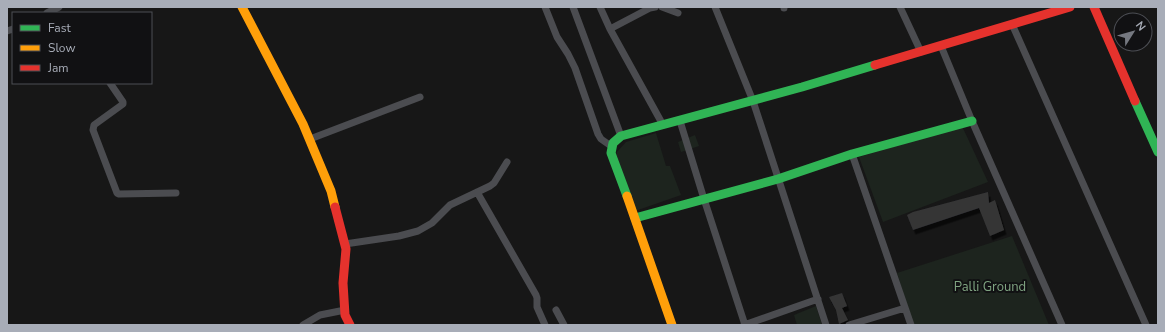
<svg xmlns="http://www.w3.org/2000/svg" width="1165" height="332" viewBox="0 0 1165 332" font-family="'Nunito Sans',sans-serif">
  <defs>
    <filter id="shadow"><feDropShadow dx="2.5" dy="4.5" stdDeviation="0" flood-color="#0009"/></filter>
  </defs>
  <rect width="100%" height="100%" fill="#171717"/>
  <path fill="#1d241e" d="M 962,126 L 988,182 L 883,222 L 859,157 Z
    M 656,133 L 666,166 L 670,166 L 681,195 L 635,211 L 616,153 L 626,142 Z
    M 695,135 L 699,146 L 681,152 L 678,142 Z
    M 1012,236 L 1049,325 L 913,325 L 897,273 Z
    M 816,306 L 822,325 L 797,325 L 794,315 Z"/>
  <path fill="#353536" filter="url(#shadow)" d="M 988,192 L 989,203 L 995,200 L 1004,230 L 990,236 L 979,208 L 913,230 L 907,215 L 913,212 Z
    M 842,293 L 847,306 L 842,308 L 848,320 L 839,324 L 836,310 L 829,297 Z"/>
  <g fill="none" stroke-linecap="round" stroke-linejoin="round">
    <path stroke="#4b4c50" stroke-width="7" d="M 545,7 L 557,37 L 568,54 L 575,68 L 598,134 L 601,139 L 611,146
      M 573,7 L 621,136
      M 600,7 L 610,29 L 663,125
      M 662,7 L 678,13
      M 715,7 L 753,101 L 826,325
      M 784,7 L 784,8
      M 900,7 L 921,52
      M 47,13 L 59,7
      M 1012,24 L 1146,325
      M 610,29 L 650,8 L 655,7
      M 7,31 L 13,29
      M 941,46 L 972,121 L 1062,325
      M 110,83 L 123,102 L 123,104 L 94,125 L 93,130 L 117,193 L 119,194 L 176,193
      M 680,121 L 704,199 L 745,325
      M 310,139 L 420,97
      M 852,154 L 911,325
      M 477,192 L 536,295 L 537,298 L 537,307 L 545,325
      M 345,244 L 399,236 L 418,231 L 432,223 L 450,205 L 490,186 L 494,183 L 507,162
      M 556,310 L 564,325
      M 303,325 L 320,315 L 345,310
      M 744,325 L 818,299
      M 849,325 L 905,308"/>
    <path stroke="#30b455" stroke-width="9" d="M 1135,101 L 1158,152
      M 627,196 L 611,153 L 613,143 L 621,136 L 802,87 L 875,65
      M 635,218 L 778,179 L 852,154 L 972,121"/>
    <path stroke="#ff9f0a" stroke-width="9" d="M 242,7 L 303,124 L 331,191 L 335,207
      M 627,196 L 672,325"/>
    <path stroke="#e5322d" stroke-width="9" d="M 1094,7 L 1135,101
      M 875,65 L 1070,7
      M 335,207 L 346,249 L 343,283 L 345,315 L 350,325"/>
  </g>
  <g text-anchor="middle" stroke-width="4" stroke-linejoin="round" paint-order="stroke">
    <g font-size="13" fill="#7fa381" stroke="#111113">
      <text x="990" y="291">Palli Ground</text>
    </g>
  </g>
  <rect width="1165" height="332" fill="none" stroke="#a8adb8" stroke-width="16"/>
  <rect x="12" y="12" width="140" height="72" fill="#111113" stroke="#4d4f55"/>
  <rect x="20" y="25" width="20" height="6" fill="#30b455" stroke="#4d4f55"/>
  <text x="48" y="32" font-size="12" fill="#a8adb8">Fast</text>
  <rect x="20" y="45" width="20" height="6" fill="#ff9f0a" stroke="#4d4f55"/>
  <text x="48" y="52" font-size="12" fill="#a8adb8">Slow</text>
  <rect x="20" y="65" width="20" height="6" fill="#e5322d" stroke="#4d4f55"/>
  <text x="48" y="72" font-size="12" fill="#a8adb8">Jam</text>
  <g transform="translate(1133 32) rotate(53)"><circle r="19" fill="#111113" stroke="#4d4f55"/>
  <path d="M0-3L7 15L0 10L-7 15Z" fill="#757880"/>
  <text y="-6" font-size="11" font-weight="bold" text-anchor="middle" fill="#a8adb8">N</text>
  </g>
</svg>
